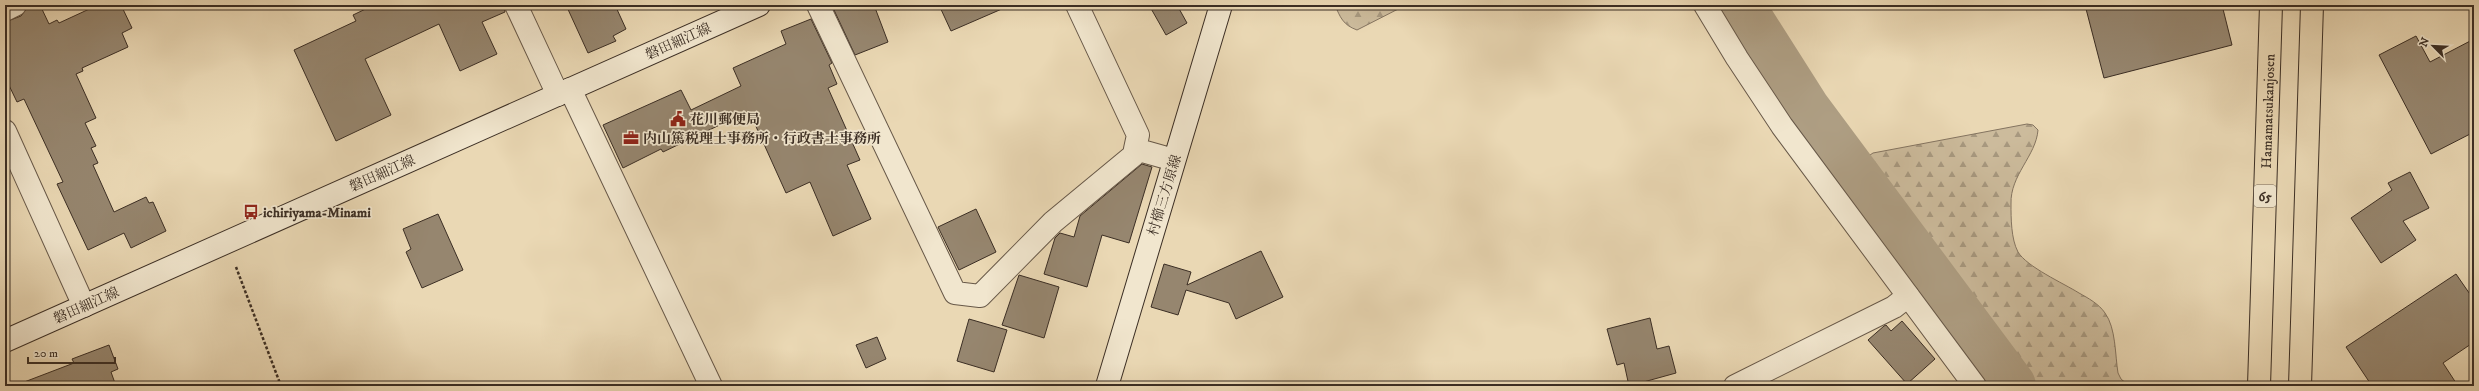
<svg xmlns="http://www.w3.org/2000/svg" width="2479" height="391" viewBox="0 0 2479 391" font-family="'IM FELL DW Pica','Noto Serif JP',serif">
  <defs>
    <pattern id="forest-firs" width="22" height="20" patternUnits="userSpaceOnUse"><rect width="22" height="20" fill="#ccbb9c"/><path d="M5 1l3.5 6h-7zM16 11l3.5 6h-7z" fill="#a7987f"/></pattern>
  </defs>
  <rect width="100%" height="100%" fill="#ead8b4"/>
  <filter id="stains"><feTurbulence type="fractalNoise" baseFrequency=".005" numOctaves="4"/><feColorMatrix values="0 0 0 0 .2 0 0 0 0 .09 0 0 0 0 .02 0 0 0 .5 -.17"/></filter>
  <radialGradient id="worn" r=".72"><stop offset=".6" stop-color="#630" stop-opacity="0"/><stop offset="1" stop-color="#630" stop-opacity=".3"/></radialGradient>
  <path fill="url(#forest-firs)" stroke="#847460" d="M 1335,5 L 1406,5 L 1357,30 C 1343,25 1340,17 1335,5 Z
    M 2027,124 L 2033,125 L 2038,130 C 2036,156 2010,175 2011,204 C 2011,218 2011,239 2018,252 C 2027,267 2063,283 2079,293 C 2088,298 2099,304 2105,313 C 2116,328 2115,355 2118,373 L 2121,379 L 2127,384 L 2218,386 L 2026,386 L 1866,171 L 1864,164 L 1867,157 L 1873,153 Z"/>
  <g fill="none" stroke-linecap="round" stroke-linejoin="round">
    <path stroke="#ae9e83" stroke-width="52" d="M 1738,5 L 1804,109 L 2010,386"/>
  </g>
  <path fill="#96866f" stroke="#3b2e24" d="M 34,5 L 40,5 L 49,24 L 57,20 L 59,23 L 98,5 L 121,5 L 132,28 L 122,33 L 128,47 L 82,68 L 83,71 L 76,74 L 96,118 L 85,123 L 96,146 L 91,148 L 98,163 L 93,165 L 114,212 L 146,197 L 149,203 L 153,202 L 166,231 L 131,248 L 124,233 L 88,250 L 57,184 L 63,182 L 24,99 L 17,102 L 5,77 L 5,22 L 21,16 L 27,8 Z
    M 374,5 L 504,5 L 505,12 L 482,22 L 497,54 L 460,71 L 439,24 L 365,59 L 391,115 L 336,141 L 294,50 L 356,21 L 353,15 Z
    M 566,5 L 615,5 L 626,29 L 613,36 L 616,41 L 588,53 Z
    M 847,5 L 874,5 L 888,42 L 855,55 L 834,10 Z
    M 939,5 L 1011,5 L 951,31 Z
    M 1149,5 L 1177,5 L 1187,23 L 1166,35 Z
    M 2085,5 L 2222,5 L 2232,45 L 2104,78 Z
    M 811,19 L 832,63 L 829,65 L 837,84 L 828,88 L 860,160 L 847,165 L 871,219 L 833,236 L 810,182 L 786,193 L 749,111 L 663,152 L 661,149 L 623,168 L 603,125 L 681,90 L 691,110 L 741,86 L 733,68 L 786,44 L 781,31 Z
    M 2416,36 L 2430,62 L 2474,39 L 2474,132 L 2431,154 L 2379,55 Z
    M 1142,164 L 1152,167 L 1129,243 L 1102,235 L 1087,287 L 1044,274 L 1055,238 L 1060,233 L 1074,237 L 1080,216 Z
    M 2410,172 L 2429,208 L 2403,221 L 2416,240 L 2381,263 L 2351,218 L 2392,190 L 2388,183 Z
    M 976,209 L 996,252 L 959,270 L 938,227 Z
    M 438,214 L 463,270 L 422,288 L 406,252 L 411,249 L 403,229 Z
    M 1261,251 L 1283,297 L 1236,319 L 1229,303 L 1186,290 L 1178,315 L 1151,307 L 1164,264 L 1191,272 L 1187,285 Z
    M 2456,274 L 2474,300 L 2474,342 L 2443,363 L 2458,386 L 2372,386 L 2346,347 Z
    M 1019,275 L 1059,287 L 1044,338 L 1002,325 Z
    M 1650,318 L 1657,349 L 1669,346 L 1676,373 L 1629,386 L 1624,363 L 1617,365 L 1607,329 Z
    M 969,319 L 1007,330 L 994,372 L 957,361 Z
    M 1902,321 L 1935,359 L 1907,384 L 1868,340 L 1884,326 L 1886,325 L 1891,331 Z
    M 877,337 L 886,359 L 866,368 L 856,345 Z
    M 109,345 L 118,369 L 111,372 L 116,386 L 20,386 L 19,384 L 74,363 L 72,359 Z"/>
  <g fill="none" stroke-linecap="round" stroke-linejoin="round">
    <defs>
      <path id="minor" d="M 516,5 L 558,95
        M 818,5 L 955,293 L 980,296 L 1053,222 L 1134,155 L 1135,149
        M 1077,5 L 1138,135 L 1135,149 L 1174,160
        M 5,10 L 15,5
        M 570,89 L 711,386
        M 5,131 L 84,306
        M 1735,386 L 1894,307 L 1908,296"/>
      <path id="tertiary" d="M 1705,5 L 1737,58 L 1782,126 L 1975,386"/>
      <path id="secondary" d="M 5,341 L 759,5
        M 1107,386 L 1221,5"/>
      <g id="primary">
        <path id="s1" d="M 2259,386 L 2271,5"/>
        <path d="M 2300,386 L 2312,5"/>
      </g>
    </defs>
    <use href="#minor" stroke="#675848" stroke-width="24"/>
    <use href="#tertiary" stroke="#675848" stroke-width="24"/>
    <use href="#secondary" stroke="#3b2e24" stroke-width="24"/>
    <use href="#primary" stroke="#3b2e24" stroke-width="24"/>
    <path stroke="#3b2e24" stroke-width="2.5" stroke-dasharray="3 2" stroke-linecap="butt" d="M 236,267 L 281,386"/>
    <use href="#minor" stroke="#f1e6ce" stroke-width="22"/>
    <use href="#tertiary" stroke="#f1e6ce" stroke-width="22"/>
    <use href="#secondary" stroke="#f1e6ce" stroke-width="22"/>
    <use href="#primary" stroke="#ead8b4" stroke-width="22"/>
  </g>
  <defs>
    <symbol id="civic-bare" viewBox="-9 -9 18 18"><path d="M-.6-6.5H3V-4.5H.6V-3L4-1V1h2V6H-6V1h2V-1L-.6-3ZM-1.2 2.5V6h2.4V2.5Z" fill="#8f2418" stroke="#f1e6ce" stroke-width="2.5" paint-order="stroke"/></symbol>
    <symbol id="office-bare" viewBox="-9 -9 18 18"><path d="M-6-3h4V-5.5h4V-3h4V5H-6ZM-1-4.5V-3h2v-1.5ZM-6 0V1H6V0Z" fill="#8f2418" stroke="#f1e6ce" stroke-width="2.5" paint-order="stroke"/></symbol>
    <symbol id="bus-bare" viewBox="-9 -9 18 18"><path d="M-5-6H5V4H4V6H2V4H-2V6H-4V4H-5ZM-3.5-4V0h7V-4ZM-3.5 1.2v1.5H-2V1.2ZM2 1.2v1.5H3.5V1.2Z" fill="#8f2418" stroke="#f1e6ce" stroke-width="2.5" paint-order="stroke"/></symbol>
  </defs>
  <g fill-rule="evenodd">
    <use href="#civic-bare" x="667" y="108" width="22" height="22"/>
    <use href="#office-bare" x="620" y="127" width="22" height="22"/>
    <use href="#bus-bare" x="240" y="201" width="22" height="22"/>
  </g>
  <g text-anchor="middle" stroke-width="3.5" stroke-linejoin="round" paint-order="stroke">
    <rect fill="#f1e6ce" stroke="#726557" stroke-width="1" x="2254" y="185" width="22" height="22" rx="3"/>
    <g font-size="13" font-weight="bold" fill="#3b2e24">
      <text x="2265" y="201">65</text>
    </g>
    <g font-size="14" fill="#3b2e24" stroke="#f1e6ce">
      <text transform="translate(678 41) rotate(-24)" y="5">磐田細江線</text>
      <text dy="5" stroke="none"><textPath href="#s1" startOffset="275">Hamamatsukanjosen</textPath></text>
      <text transform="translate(382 173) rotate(-24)" y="5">磐田細江線</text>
      <text transform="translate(1164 195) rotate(-73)" y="5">村櫛三方原線</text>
      <text transform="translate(86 305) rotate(-24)" y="5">磐田細江線</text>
    </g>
    <g font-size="14" font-weight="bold" fill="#3b2e24" stroke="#f1e6ce" text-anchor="start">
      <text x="690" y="124">花川郵便局</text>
      <text x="643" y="143">内山篤税理士事務所・行政書士事務所</text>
      <text x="263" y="217">ichiriyama-Minami</text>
    </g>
  </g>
  <rect width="2479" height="391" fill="none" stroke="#ead8b4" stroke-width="20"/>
  <rect x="6" y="6" width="2467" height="379" fill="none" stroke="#3b2e24" stroke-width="2"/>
  <rect x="10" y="10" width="2459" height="371" fill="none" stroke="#3b2e24"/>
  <g transform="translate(2433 46) rotate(294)" stroke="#f1e6ce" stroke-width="3" paint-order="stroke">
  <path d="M0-3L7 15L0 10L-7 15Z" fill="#3b2e24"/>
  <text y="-6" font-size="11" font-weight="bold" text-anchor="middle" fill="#3b2e24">N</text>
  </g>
  <path d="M28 357v6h87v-6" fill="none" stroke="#3b2e24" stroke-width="2"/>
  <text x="34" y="357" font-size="12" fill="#3b2e24" stroke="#f1e6ce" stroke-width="3" paint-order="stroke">20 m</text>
  <rect width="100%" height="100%" filter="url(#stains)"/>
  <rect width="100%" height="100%" fill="url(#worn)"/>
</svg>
